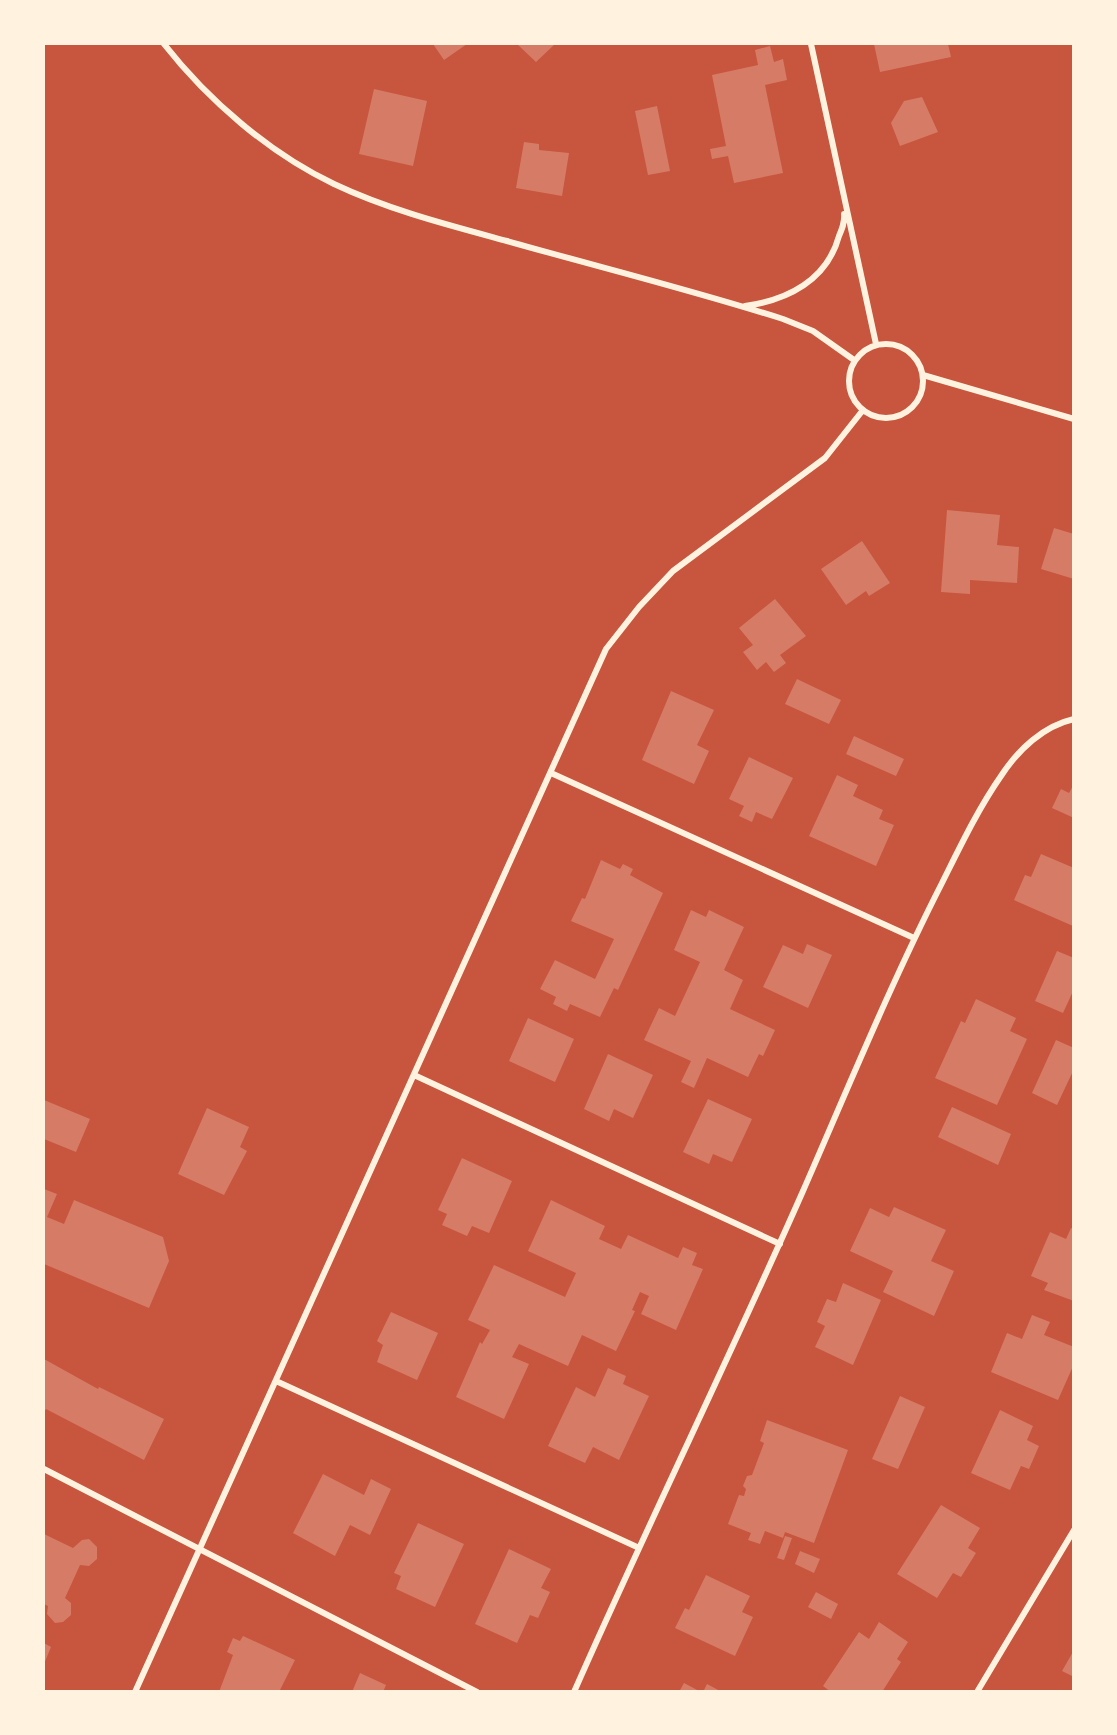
<svg xmlns="http://www.w3.org/2000/svg" width="1117" height="1735" viewBox="0 0 1117 1735" font-family="'Source Sans 3',sans-serif">
  <rect width="100%" height="100%" fill="#c8553d"/>
  <path fill="#d67c66" d="M 433,44 L 467,44 L 444,60 Z
    M 517,44 L 555,44 L 536,62 Z
    M 874,44 L 948,44 L 951,57 L 880,72 Z
    M 770,46 L 774,62 L 783,59 L 787,80 L 765,85 L 783,173 L 734,183 L 728,156 L 712,159 L 710,149 L 726,146 L 712,75 L 758,65 L 755,50 Z
    M 374,89 L 427,101 L 413,166 L 359,154 Z
    M 922,97 L 938,132 L 900,146 L 891,123 L 904,101 Z
    M 657,106 L 670,171 L 648,175 L 635,111 Z
    M 524,142 L 539,144 L 539,150 L 569,153 L 562,196 L 516,188 Z
    M 947,510 L 1000,515 L 997,545 L 1019,547 L 1017,583 L 970,580 L 970,594 L 941,592 Z
    M 1054,528 L 1074,534 L 1074,579 L 1041,569 Z
    M 862,541 L 890,583 L 869,596 L 866,591 L 846,605 L 821,569 Z
    M 775,599 L 806,636 L 780,655 L 786,663 L 774,672 L 766,662 L 757,670 L 743,652 L 753,645 L 739,628 Z
    M 797,679 L 841,700 L 829,724 L 785,704 Z
    M 671,691 L 714,710 L 697,745 L 709,751 L 694,784 L 642,760 Z
    M 854,736 L 904,759 L 896,776 L 846,754 Z
    M 749,757 L 793,778 L 772,819 L 756,812 L 752,822 L 739,816 L 744,806 L 729,799 Z
    M 837,775 L 858,785 L 853,796 L 883,810 L 879,819 L 894,825 L 876,866 L 809,836 Z
    M 1074,784 L 1074,818 L 1052,808 L 1061,789 L 1069,793 Z
    M 1041,854 L 1074,868 L 1073,926 L 1014,900 L 1025,875 L 1031,877 Z
    M 601,860 L 620,869 L 623,864 L 633,869 L 630,875 L 663,893 L 618,990 L 614,988 L 600,1017 L 570,1004 L 567,1011 L 553,1004 L 556,997 L 540,989 L 555,960 L 595,979 L 614,939 L 571,921 L 582,898 L 585,899 Z
    M 691,910 L 706,917 L 709,910 L 744,927 L 724,970 L 743,980 L 730,1009 L 775,1030 L 763,1056 L 759,1054 L 748,1077 L 707,1058 L 694,1088 L 681,1082 L 691,1061 L 644,1040 L 659,1008 L 675,1016 L 700,962 L 674,950 Z
    M 807,944 L 832,955 L 808,1008 L 763,987 L 783,945 L 803,954 Z
    M 1057,951 L 1074,958 L 1074,989 L 1063,1013 L 1035,1001 Z
    M 976,999 L 1016,1018 L 1010,1031 L 1027,1039 L 997,1105 L 935,1078 L 961,1021 L 965,1023 Z
    M 528,1018 L 574,1039 L 555,1082 L 509,1061 Z
    M 1056,1040 L 1074,1048 L 1074,1069 L 1057,1105 L 1032,1093 Z
    M 608,1054 L 653,1075 L 633,1118 L 614,1109 L 609,1121 L 584,1109 Z
    M 708,1099 L 752,1119 L 732,1162 L 713,1154 L 709,1164 L 683,1152 Z
    M 44,1100 L 90,1119 L 76,1152 L 44,1139 Z
    M 952,1107 L 1011,1134 L 998,1165 L 938,1137 Z
    M 207,1108 L 249,1127 L 240,1147 L 247,1151 L 224,1195 L 178,1174 Z
    M 462,1158 L 512,1181 L 489,1233 L 472,1226 L 467,1236 L 442,1225 L 447,1214 L 438,1210 Z
    M 44,1189 L 57,1194 L 47,1217 L 64,1224 L 74,1200 L 163,1237 L 169,1261 L 149,1308 L 44,1264 Z
    M 551,1200 L 605,1226 L 599,1239 L 621,1249 L 628,1235 L 678,1258 L 683,1247 L 697,1253 L 692,1265 L 703,1269 L 676,1330 L 641,1314 L 649,1296 L 640,1292 L 632,1310 L 635,1311 L 616,1351 L 582,1335 L 568,1366 L 519,1344 L 512,1357 L 529,1364 L 504,1419 L 456,1397 L 480,1342 L 482,1344 L 490,1330 L 468,1320 L 494,1265 L 565,1297 L 576,1273 L 528,1251 Z
    M 894,1207 L 946,1230 L 931,1261 L 954,1271 L 934,1316 L 883,1292 L 893,1271 L 850,1251 L 870,1208 L 889,1217 Z
    M 1071,1228 L 1074,1229 L 1074,1301 L 1044,1290 L 1048,1283 L 1031,1276 L 1050,1232 L 1066,1239 Z
    M 843,1283 L 881,1300 L 853,1365 L 815,1347 L 825,1326 L 817,1322 L 827,1299 L 836,1302 Z
    M 391,1312 L 438,1333 L 417,1380 L 377,1362 L 383,1345 L 377,1341 Z
    M 1032,1315 L 1050,1322 L 1044,1335 L 1074,1347 L 1074,1364 L 1058,1400 L 991,1372 L 1007,1333 L 1022,1339 Z
    M 44,1359 L 98,1389 L 99,1387 L 164,1419 L 144,1460 L 46,1409 L 44,1412 Z
    M 608,1368 L 626,1376 L 623,1384 L 649,1396 L 619,1460 L 593,1447 L 585,1463 L 548,1446 L 576,1387 L 595,1397 Z
    M 900,1396 L 925,1407 L 898,1469 L 872,1459 Z
    M 1000,1410 L 1033,1426 L 1027,1440 L 1039,1446 L 1029,1469 L 1021,1466 L 1010,1490 L 971,1473 Z
    M 767,1420 L 848,1450 L 814,1543 L 785,1532 L 783,1538 L 765,1531 L 760,1544 L 748,1540 L 751,1533 L 728,1524 L 739,1495 L 744,1496 L 746,1489 L 743,1486 L 747,1476 L 752,1475 L 764,1443 L 760,1441 Z
    M 323,1474 L 364,1495 L 371,1479 L 391,1489 L 370,1535 L 350,1525 L 335,1556 L 293,1533 Z
    M 941,1505 L 980,1528 L 968,1548 L 976,1553 L 961,1577 L 953,1573 L 937,1598 L 897,1574 Z
    M 418,1523 L 464,1544 L 435,1607 L 396,1589 L 401,1576 L 394,1573 Z
    M 44,1534 L 73,1548 L 82,1540 L 89,1539 L 97,1547 L 97,1559 L 89,1566 L 80,1565 L 65,1598 L 71,1603 L 71,1615 L 63,1622 L 55,1623 L 47,1614 L 48,1606 L 44,1604 Z
    M 785,1536 L 792,1538 L 784,1560 L 777,1558 Z
    M 509,1549 L 551,1569 L 541,1588 L 550,1592 L 538,1618 L 530,1615 L 517,1643 L 475,1624 Z
    M 800,1551 L 820,1559 L 814,1573 L 795,1564 Z
    M 706,1575 L 750,1596 L 742,1612 L 753,1617 L 735,1656 L 675,1628 L 685,1608 L 689,1610 Z
    M 816,1592 L 838,1604 L 831,1619 L 808,1607 Z
    M 879,1622 L 908,1642 L 897,1659 L 901,1662 L 882,1692 L 831,1692 L 823,1686 L 859,1632 L 869,1639 Z
    M 243,1636 L 295,1660 L 279,1692 L 219,1692 L 233,1655 L 227,1652 L 233,1638 L 240,1641 Z
    M 44,1643 L 51,1647 L 44,1664 Z
    M 1074,1650 L 1074,1677 L 1062,1671 Z
    M 360,1673 L 386,1685 L 383,1692 L 352,1692 Z
    M 684,1683 L 701,1692 L 679,1692 Z
    M 707,1684 L 722,1692 L 703,1692 Z"/>
  <g fill="none" stroke-linecap="round" stroke-linejoin="round">
    <path stroke="#fff3e0" stroke-width="6" d="M 164,44 C 208,100 269,153 334,184 C 389,210 448,225 507,241 C 599,267 692,290 783,319 L 813,331 L 854,360
      M 811,44 L 876,344
      M 745,306 C 788,300 827,280 839,236 C 842,229 845,222 844,214
      M849 381a37 37 0 1 1 74 0a37 37 0 1 1-74 0Z
      M 923,375 L 1074,419
      M 551,773 L 914,938
      M 414,1075 L 780,1244
      M 276,1381 L 637,1547
      M 44,1469 L 477,1692
      M 135,1692 L 606,649 L 639,607 L 673,571 L 825,458 L 863,410
      M 574,1692 C 648,1524 729,1359 803,1191 C 848,1088 891,983 942,883 C 960,847 978,809 1001,776 C 1018,750 1043,726 1074,719
      M 977,1692 L 1074,1530"/>
  </g>
  <rect width="1117" height="1735" fill="none" stroke="#fff3e0" stroke-width="90"/>
</svg>
